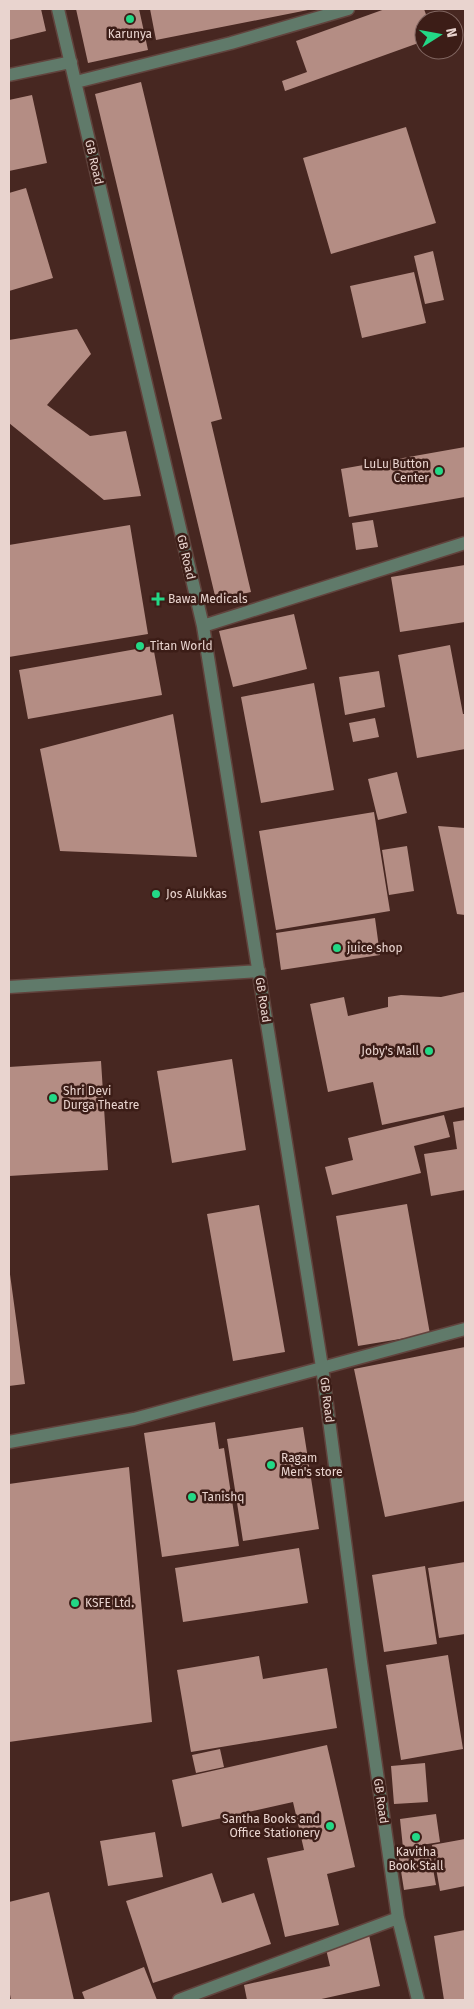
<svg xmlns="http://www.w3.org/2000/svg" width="474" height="2009" viewBox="0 0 474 2009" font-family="'Fira Sans',sans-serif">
  <rect width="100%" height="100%" fill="#472721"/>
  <path fill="#b48d84" d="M 9,9 L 41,9 L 46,31 L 9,40 Z
    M 76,9 L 139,9 L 148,50 L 88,63 Z
    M 150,9 L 308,9 L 308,10 L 156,40 Z
    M 385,9 L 424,9 L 428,20 L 424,20 L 424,41 L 285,91 L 282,81 L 307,72 L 296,41 Z
    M 141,82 L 222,419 L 211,422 L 251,592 L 216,600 L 95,94 Z
    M 32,95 L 47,163 L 9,171 L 9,100 Z
    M 406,127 L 436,223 L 331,254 L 303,158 Z
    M 26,188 L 53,278 L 9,291 L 9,193 Z
    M 433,251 L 444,300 L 425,304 L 414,256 Z
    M 414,272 L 426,323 L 362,338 L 350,286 Z
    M 77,329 L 91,354 L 47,405 L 90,436 L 126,431 L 141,496 L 104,500 L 9,423 L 9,340 Z
    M 465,447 L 465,497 L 349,517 L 341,469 Z
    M 373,520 L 378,547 L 356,550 L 352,523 Z
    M 130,525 L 148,634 L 9,657 L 9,545 Z
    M 465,565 L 465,622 L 400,632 L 391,577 Z
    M 294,614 L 307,669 L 233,687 L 219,631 Z
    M 450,645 L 463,714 L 465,714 L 465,749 L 417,758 L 398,655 Z
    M 153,646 L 162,695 L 28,719 L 19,670 Z
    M 379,671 L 385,707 L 345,715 L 339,677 Z
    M 314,683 L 334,790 L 261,803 L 241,697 Z
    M 173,714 L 197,857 L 60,851 L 40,749 Z
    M 375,718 L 379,737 L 353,742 L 349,723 Z
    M 397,772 L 407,813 L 378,820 L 368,779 Z
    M 374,812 L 390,911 L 276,930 L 259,831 Z
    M 438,826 L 465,828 L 465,915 L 457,914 Z
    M 407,846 L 414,891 L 389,895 L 382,850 Z
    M 375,918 L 380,955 L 281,970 L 276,933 Z
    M 464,992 L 465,1107 L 382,1125 L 373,1082 L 328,1092 L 310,1004 L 344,997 L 348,1016 L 388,1007 L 388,997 L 401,995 L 441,997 Z
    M 232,1059 L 246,1150 L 172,1163 L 157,1071 Z
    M 101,1061 L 108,1170 L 9,1176 L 9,1067 Z
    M 444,1115 L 450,1137 L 414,1146 L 421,1173 L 332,1195 L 325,1167 L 353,1160 L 348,1138 Z
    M 465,1120 L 465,1190 L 431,1196 L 424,1154 L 457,1149 L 453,1122 Z
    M 407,1204 L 430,1334 L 358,1346 L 336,1216 Z
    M 259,1205 L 285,1352 L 233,1361 L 207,1214 Z
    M 9,1267 L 25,1384 L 9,1386 Z
    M 465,1347 L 465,1501 L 385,1517 L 354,1369 Z
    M 215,1422 L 219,1449 L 224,1448 L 239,1546 L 162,1557 L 144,1433 Z
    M 303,1427 L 319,1529 L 243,1541 L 227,1439 Z
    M 129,1467 L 152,1722 L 9,1742 L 9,1484 Z
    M 299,1548 L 308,1603 L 183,1622 L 175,1568 Z
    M 465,1562 L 465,1634 L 439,1638 L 428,1568 Z
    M 425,1566 L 437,1644 L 384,1652 L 372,1575 Z
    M 448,1655 L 463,1749 L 401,1760 L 386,1665 Z
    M 259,1656 L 263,1679 L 327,1668 L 337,1728 L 191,1752 L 177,1670 Z
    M 327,1745 L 355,1867 L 327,1874 L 339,1925 L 285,1937 L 267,1858 L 304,1850 L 293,1802 L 182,1827 L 172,1780 Z
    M 220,1749 L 224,1767 L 196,1773 L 192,1755 Z
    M 425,1763 L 428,1802 L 394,1804 L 391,1766 Z
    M 436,1814 L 440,1842 L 403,1848 L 400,1819 Z
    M 155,1832 L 163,1877 L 108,1886 L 100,1841 Z
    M 465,1839 L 465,1886 L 440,1891 L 432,1845 Z
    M 429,1847 L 436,1885 L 404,1890 L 398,1852 Z
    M 212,1873 L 222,1903 L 254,1893 L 271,1944 L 153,1983 L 126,1901 Z
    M 49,1892 L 74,2000 L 11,2000 L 9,1989 L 9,1902 Z
    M 465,1930 L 465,2000 L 444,2000 L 434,1936 Z
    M 369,1935 L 380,1986 L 317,2000 L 247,2000 L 244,1985 L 330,1966 L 325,1945 Z
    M 144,1967 L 157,2000 L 85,2000 L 82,1992 Z"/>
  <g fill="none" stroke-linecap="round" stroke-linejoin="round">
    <defs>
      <path id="minor" d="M 58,9 L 203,626 L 322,1367 L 361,1662 L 398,1918 L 418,2000
        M 9,75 L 71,62
        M 76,82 L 231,43 L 348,9
        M 203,626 L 465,543
        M 9,987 L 259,971
        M 9,1442 L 134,1419 L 465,1329
        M 179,2000 L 398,1918"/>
    </defs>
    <use href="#minor" stroke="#61433d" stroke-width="15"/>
    <use href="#minor" stroke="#607a6a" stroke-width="12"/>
  </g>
  <g fill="#23d886" stroke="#3c1d17" stroke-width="2">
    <circle cx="130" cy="19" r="5"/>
    <circle cx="439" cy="471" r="5"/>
    <path d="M155.5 591.5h5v5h5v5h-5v5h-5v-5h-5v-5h5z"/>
    <circle cx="140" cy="646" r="5"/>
    <circle cx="156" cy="894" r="5"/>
    <circle cx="337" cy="948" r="5"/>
    <circle cx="429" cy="1051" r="5"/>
    <circle cx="53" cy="1098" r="5"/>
    <circle cx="271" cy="1465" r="5"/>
    <circle cx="192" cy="1497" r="5"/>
    <circle cx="75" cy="1603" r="5"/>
    <circle cx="330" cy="1826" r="5"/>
    <circle cx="416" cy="1837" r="5"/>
  </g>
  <g text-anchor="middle" stroke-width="5" stroke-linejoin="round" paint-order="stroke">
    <g font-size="12" fill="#e9d4cf" stroke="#3c1d17" text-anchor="start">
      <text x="130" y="38" text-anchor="middle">Karunya</text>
      <text x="429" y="468" text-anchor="end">LuLu Button<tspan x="429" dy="14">Center</tspan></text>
      <text x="168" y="603">Bawa Medicals</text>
      <text x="150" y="650">Titan World</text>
      <text x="166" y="898">Jos Alukkas</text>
      <text x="347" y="952">juice shop</text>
      <text x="419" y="1055" text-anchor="end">Joby's Mall</text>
      <text x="63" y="1095">Shri Devi<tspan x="63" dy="14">Durga Theatre</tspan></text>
      <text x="281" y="1462">Ragam<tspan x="281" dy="14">Men's store</tspan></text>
      <text x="202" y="1501">Tanishq</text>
      <text x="85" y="1607">KSFE Ltd.</text>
      <text x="320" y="1823" text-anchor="end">Santha Books and<tspan x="320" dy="14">Office Stationery</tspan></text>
      <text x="416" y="1856" text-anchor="middle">Kavitha<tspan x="416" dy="14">Book Stall</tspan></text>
    </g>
    <g font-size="12" fill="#e9d4cf" stroke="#3c1d17">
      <text transform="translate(94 162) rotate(77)" y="4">GB Road</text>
      <text transform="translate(186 557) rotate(77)" y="4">GB Road</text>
      <text transform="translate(263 1000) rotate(81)" y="4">GB Road</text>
      <text transform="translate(327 1400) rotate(83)" y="4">GB Road</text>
      <text transform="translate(381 1801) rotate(82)" y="4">GB Road</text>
    </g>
  </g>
  <rect width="474" height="2009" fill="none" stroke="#e9d4cf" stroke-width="20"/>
  <g transform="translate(439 35) rotate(79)"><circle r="24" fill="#3c1d17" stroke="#816661"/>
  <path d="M0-4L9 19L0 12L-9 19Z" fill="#23d886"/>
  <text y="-8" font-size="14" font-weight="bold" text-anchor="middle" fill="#e9d4cf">N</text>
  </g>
</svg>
